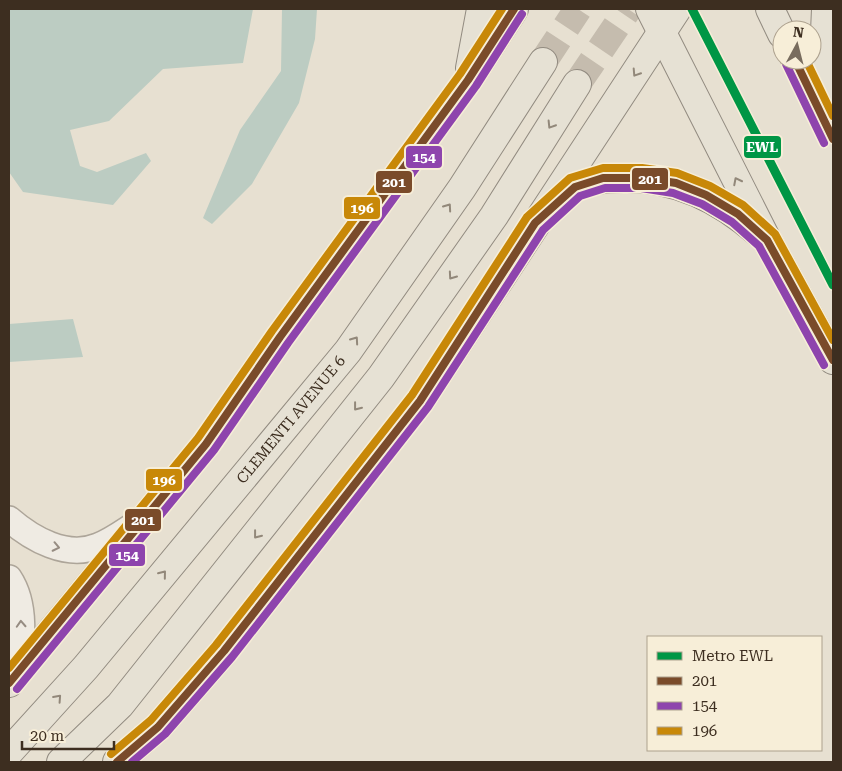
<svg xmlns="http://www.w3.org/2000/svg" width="842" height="771" viewBox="0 0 842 771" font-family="'Roboto Serif',serif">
  <rect width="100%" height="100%" fill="#e7e0d1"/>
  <path fill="#bcccc2" d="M 9,9 L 253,9 L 243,63 L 163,69 L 109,121 L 70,130 L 80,166 L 97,172 L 146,153 L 151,161 L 113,205 L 23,192 L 9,172 Z
    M 282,9 L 317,9 L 315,39 L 299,103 L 252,184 L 212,224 L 203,218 L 240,130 L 281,71 Z
    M 73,319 L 83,357 L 9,362 L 9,324 Z"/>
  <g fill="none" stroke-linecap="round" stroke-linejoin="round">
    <path stroke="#c5bcae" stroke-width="28" stroke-dasharray="28 14" stroke-linecap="butt" d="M 543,62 L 578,9
      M 577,84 L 628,9"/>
    <defs>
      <path id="street" d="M 9,519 C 32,539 67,559 98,546 C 112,541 126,530 139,522
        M 9,578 C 27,605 22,642 17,672"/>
      <g id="primary">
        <path d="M 650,9 L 767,240 L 833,360"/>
        <path d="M 770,9 L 782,34"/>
        <path d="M 826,9 L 824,54 L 827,126"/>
        <path d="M 795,60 L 823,117"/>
        <path d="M 470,68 L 481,9"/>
        <path d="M 555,205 C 561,199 568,191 575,187 C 590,179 608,178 624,178 C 677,177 720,199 759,233"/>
        <path d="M 9,683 L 206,444 L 280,337 L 468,80 L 514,9"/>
        <path id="s1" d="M 9,752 L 86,667 L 348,351 L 462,188 L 543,62"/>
        <path d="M 61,762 L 120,705 L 381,377 L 494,216 L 577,84"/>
        <path d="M 117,762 L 158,727 L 224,651 L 420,401 L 677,9"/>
      </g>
    </defs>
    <use href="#street" stroke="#ada599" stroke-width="28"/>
    <use href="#primary" stroke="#928b80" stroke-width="30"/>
    <use href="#street" stroke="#efebe3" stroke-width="25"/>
    <use href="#primary" stroke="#e6e1d4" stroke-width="28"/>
    <defs>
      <path id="bus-1" d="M 795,60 L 833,139
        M 9,683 L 206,444 L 280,337 L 468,80 L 514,9
        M 117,762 L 158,727 L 224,651 L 420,401 L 535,223 L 575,187 L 603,178 L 642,178 L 676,183 L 706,195 L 738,214 L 767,240 L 833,360"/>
      <path id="bus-2" d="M 786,64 L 824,143
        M 17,689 L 214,450 L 288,343 L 476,86 L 522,14
        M 132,762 L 165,734 L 232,657 L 428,407 L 543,230 L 580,196 L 605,188 L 641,188 L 673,193 L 702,204 L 732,222 L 759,246 L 824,365"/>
      <path id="bus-3" d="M 806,60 L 833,116
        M 9,668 L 198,438 L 272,331 L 460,74 L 502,9
        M 111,754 L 151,720 L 216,645 L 412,395 L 527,217 L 570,178 L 603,168 L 642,168 L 677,173 L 710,186 L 743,205 L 775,234 L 833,340"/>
    </defs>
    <use href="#bus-1" stroke="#f7eed8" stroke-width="11"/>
    <use href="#bus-2" stroke="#f7eed8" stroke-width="11"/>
    <use href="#bus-3" stroke="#f7eed8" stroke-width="11"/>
    <use href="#bus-1" stroke="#7a4b2a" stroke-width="8"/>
    <use href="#bus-2" stroke="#8e44ad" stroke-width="8"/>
    <use href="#bus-3" stroke="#c88808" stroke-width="8"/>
    <defs>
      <path id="metro-1" d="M 692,9 L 833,285"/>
    </defs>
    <use href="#metro-1" stroke="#f7eed8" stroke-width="12"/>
    <use href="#metro-1" stroke="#009645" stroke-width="9"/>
  </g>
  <defs><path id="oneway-chevron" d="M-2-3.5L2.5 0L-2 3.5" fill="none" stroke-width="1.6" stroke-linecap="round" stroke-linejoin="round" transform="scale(1.25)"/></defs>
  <g stroke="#92887a">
    <use href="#oneway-chevron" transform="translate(636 73) rotate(123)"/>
    <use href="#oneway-chevron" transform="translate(551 125) rotate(122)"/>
    <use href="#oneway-chevron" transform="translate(737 181) rotate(-117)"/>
    <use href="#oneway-chevron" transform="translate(448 207) rotate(-55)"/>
    <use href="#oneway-chevron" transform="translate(452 276) rotate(125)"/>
    <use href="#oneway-chevron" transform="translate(355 340) rotate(-55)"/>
    <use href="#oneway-chevron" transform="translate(357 407) rotate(128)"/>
    <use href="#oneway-chevron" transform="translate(257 535) rotate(128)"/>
    <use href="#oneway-chevron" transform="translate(163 574) rotate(-51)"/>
    <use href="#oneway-chevron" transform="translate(58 698) rotate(-48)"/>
  </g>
  <g stroke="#968c82">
    <use href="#oneway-chevron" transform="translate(56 547) rotate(12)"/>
    <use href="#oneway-chevron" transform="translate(21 624) rotate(-93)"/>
  </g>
  <g text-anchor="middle" stroke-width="4" stroke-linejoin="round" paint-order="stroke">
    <g font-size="15" fill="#3d2e20" stroke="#f7eed8">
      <text dy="5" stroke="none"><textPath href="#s1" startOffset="436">CLEMENTI AVENUE 6</textPath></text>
    </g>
  </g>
  <g stroke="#f7eed8" stroke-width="2">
    <rect x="743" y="135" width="39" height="24" rx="5" fill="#009645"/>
    <rect x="405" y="145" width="38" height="24" rx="5" fill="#8e44ad"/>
    <rect x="631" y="167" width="38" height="24" rx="5" fill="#7a4b2a"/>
    <rect x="375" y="170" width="38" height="24" rx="5" fill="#7a4b2a"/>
    <rect x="343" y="196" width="38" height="24" rx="5" fill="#c88808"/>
    <rect x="145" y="468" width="38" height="24" rx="5" fill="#c88808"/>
    <rect x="124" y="508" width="38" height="24" rx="5" fill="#7a4b2a"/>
    <rect x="108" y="543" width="38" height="24" rx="5" fill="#8e44ad"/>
  </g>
  <g font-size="14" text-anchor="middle" font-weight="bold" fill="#fff">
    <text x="762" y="152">EWL</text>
    <text x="424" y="162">154</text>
    <text x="650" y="184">201</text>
    <text x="394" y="187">201</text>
    <text x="362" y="213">196</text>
    <text x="164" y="485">196</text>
    <text x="143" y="525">201</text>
    <text x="127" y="560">154</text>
  </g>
  <rect width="842" height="771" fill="none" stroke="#3d2e20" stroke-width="20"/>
  <rect x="647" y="636" width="175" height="115" fill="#f7eed8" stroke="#ada18e"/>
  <rect x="657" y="652" width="25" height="8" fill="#009645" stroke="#ada18e"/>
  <text x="692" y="661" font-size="15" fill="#3d2e20">Metro EWL</text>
  <rect x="657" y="677" width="25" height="8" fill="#7a4b2a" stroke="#ada18e"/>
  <text x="692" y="686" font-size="15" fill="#3d2e20">201</text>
  <rect x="657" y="702" width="25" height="8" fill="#8e44ad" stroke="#ada18e"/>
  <text x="692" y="711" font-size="15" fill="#3d2e20">154</text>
  <rect x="657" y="727" width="25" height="8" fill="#c88808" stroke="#ada18e"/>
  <text x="692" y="736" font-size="15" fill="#3d2e20">196</text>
  <g transform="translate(797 45) rotate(7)"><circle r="24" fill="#f7eed8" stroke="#ada18e"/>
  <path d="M0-4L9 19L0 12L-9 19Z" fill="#786c5e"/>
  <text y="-8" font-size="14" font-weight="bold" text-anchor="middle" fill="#3d2e20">N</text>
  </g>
  <path d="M22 741v8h92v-8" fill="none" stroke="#3d2e20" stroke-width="2.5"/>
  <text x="30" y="741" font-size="15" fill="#3d2e20" stroke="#f7eed8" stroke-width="4" paint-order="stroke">20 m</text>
</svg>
